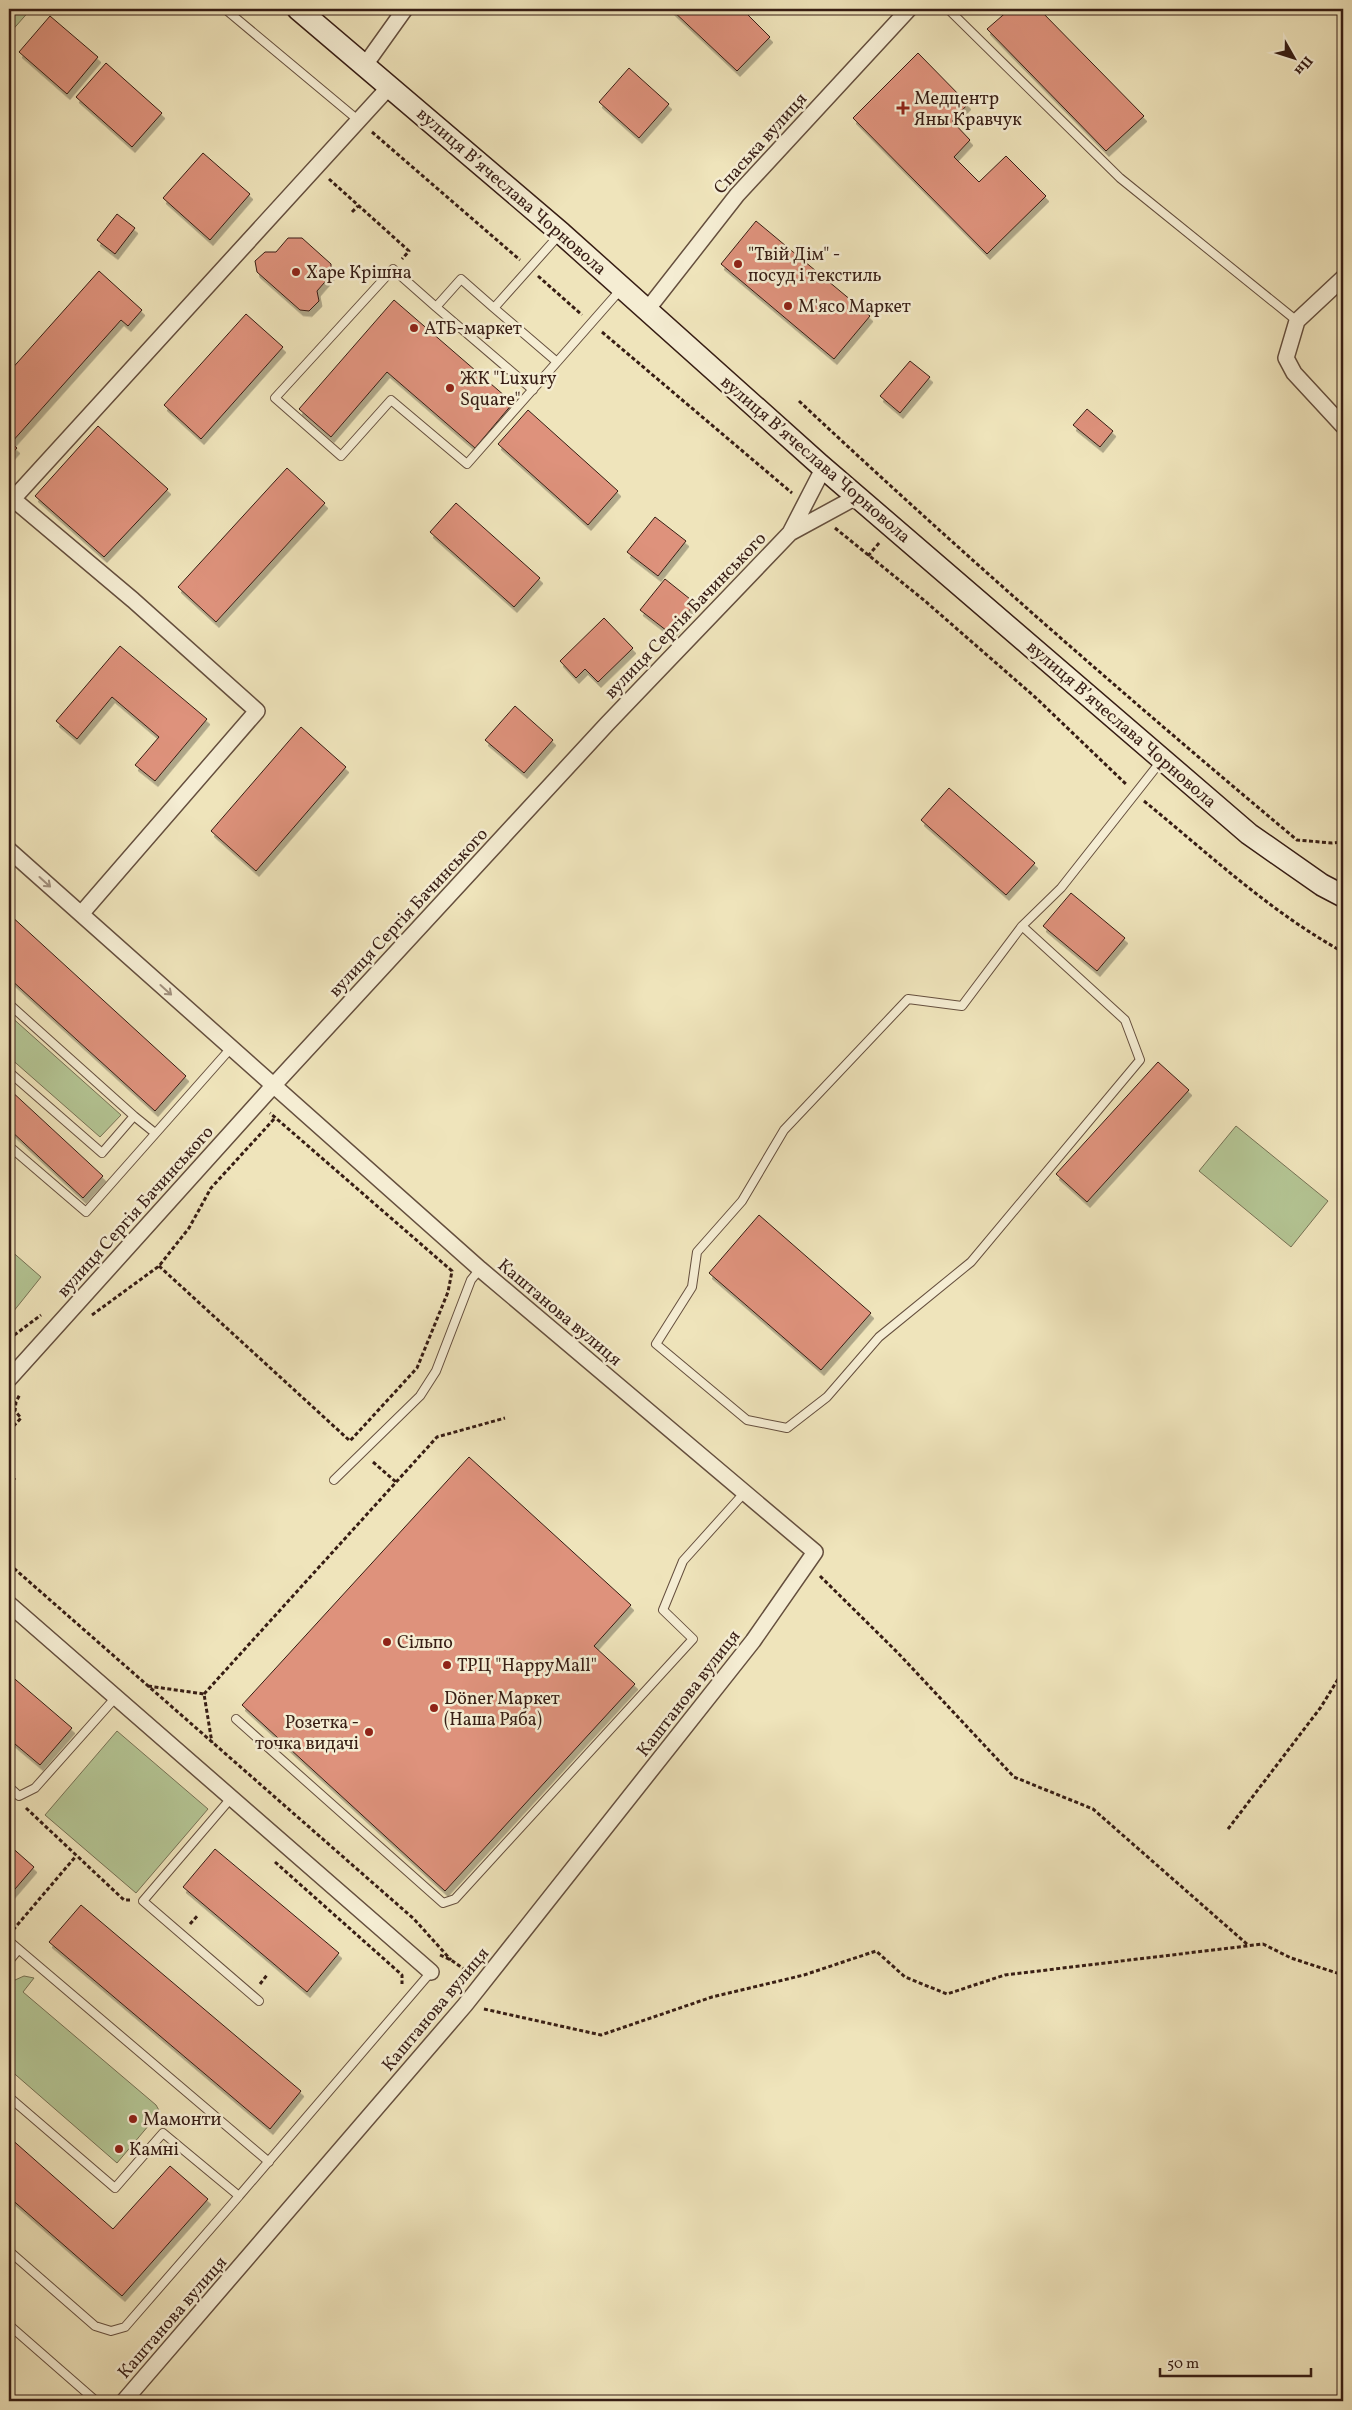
<svg xmlns="http://www.w3.org/2000/svg" width="1352" height="2410" viewBox="0 0 1352 2410" font-family="Vollkorn,serif">
  <defs>
    <filter id="shadow"><feDropShadow dx="3" dy="5.5" stdDeviation="0" flood-color="#0004"/></filter>
  </defs>
  <rect width="100%" height="100%" fill="#efe4bb"/>
  <filter id="stains"><feTurbulence type="fractalNoise" baseFrequency=".004" numOctaves="4"/><feColorMatrix values="0 0 0 0 .2 0 0 0 0 .09 0 0 0 0 .02 0 0 0 .5 -.17"/></filter>
  <radialGradient id="worn" r=".72"><stop offset=".6" stop-color="#630" stop-opacity="0"/><stop offset="1" stop-color="#630" stop-opacity=".3"/></radialGradient>
  <path fill="#b4c594" stroke="#767154" d="M 9,9 L 31,9 L 9,34 Z
    M 9,1015 L 121,1115 L 100,1137 L 9,1057 Z
    M 1236,1126 L 1328,1201 L 1291,1247 L 1199,1171 Z
    M 9,1249 L 41,1277 L 9,1317 Z
    M 117,1731 L 208,1809 L 136,1893 L 45,1815 Z
    M 24,1976 L 34,1978 L 23,1992 L 156,2105 L 160,2112 L 117,2163 L 9,2069 L 9,1988 L 15,1980 Z"/>
  <path fill="#de927c" stroke="#371d14" filter="url(#shadow)" d="M 671,9 L 742,9 L 770,37 L 737,71 Z
    M 1010,9 L 1039,9 L 1144,116 L 1106,151 L 987,29 Z
    M 50,16 L 98,57 L 67,94 L 19,52 Z
    M 918,53 L 968,104 L 952,121 L 970,140 L 954,157 L 979,182 L 1006,156 L 1046,196 L 987,254 L 853,118 Z
    M 106,63 L 162,113 L 132,147 L 76,97 Z
    M 629,68 L 669,104 L 639,138 L 599,102 Z
    M 203,153 L 250,194 L 210,240 L 163,198 Z
    M 117,214 L 135,228 L 115,254 L 97,240 Z
    M 756,221 L 870,316 L 834,359 L 721,264 Z
    M 288,238 L 302,238 L 331,264 L 331,275 L 317,291 L 319,301 L 309,311 L 300,310 L 257,272 L 255,261 L 265,252 L 276,252 Z
    M 99,271 L 142,310 L 128,326 L 121,320 L 11,443 L 17,448 L 9,457 L 9,372 Z
    M 394,300 L 513,403 L 475,448 L 387,372 L 331,437 L 299,409 Z
    M 246,314 L 283,347 L 201,439 L 164,405 Z
    M 910,361 L 930,377 L 900,413 L 880,396 Z
    M 1087,409 L 1113,431 L 1100,447 L 1073,425 Z
    M 528,410 L 618,491 L 588,525 L 498,444 Z
    M 98,426 L 168,489 L 104,557 L 35,496 Z
    M 287,468 L 325,503 L 216,622 L 178,587 Z
    M 456,503 L 540,578 L 514,607 L 430,532 Z
    M 655,517 L 686,541 L 658,576 L 627,552 Z
    M 665,579 L 695,603 L 671,634 L 640,610 Z
    M 604,618 L 633,648 L 598,682 L 585,669 L 576,678 L 560,661 Z
    M 120,646 L 207,719 L 155,781 L 135,765 L 159,737 L 112,697 L 77,739 L 56,721 Z
    M 515,706 L 553,740 L 524,773 L 485,740 Z
    M 301,727 L 346,767 L 256,871 L 211,831 Z
    M 949,788 L 1035,863 L 1006,895 L 921,820 Z
    M 1071,893 L 1125,938 L 1097,971 L 1043,926 Z
    M 9,914 L 186,1076 L 155,1111 L 9,978 Z
    M 1158,1062 L 1189,1090 L 1087,1202 L 1056,1174 Z
    M 9,1089 L 103,1176 L 83,1198 L 9,1129 Z
    M 759,1215 L 871,1313 L 821,1370 L 709,1273 Z
    M 469,1457 L 631,1605 L 594,1646 L 635,1684 L 445,1891 L 242,1705 Z
    M 9,1674 L 72,1728 L 40,1765 L 9,1739 Z
    M 9,1845 L 34,1867 L 9,1896 Z
    M 215,1849 L 339,1953 L 307,1992 L 183,1887 Z
    M 81,1905 L 301,2091 L 270,2129 L 49,1942 Z
    M 9,2137 L 113,2229 L 170,2166 L 208,2199 L 122,2296 L 9,2197 Z"/>
  <g fill="none" stroke-linecap="round" stroke-linejoin="round">
    <defs>
      <path id="lane" d="M 225,9 L 358,120
        M 948,9 L 1120,178 L 1297,321
        M 436,307 L 393,269 L 275,398 L 341,456 L 391,400 L 467,464 L 557,362 L 494,308 L 560,234
        M 494,308 L 461,279 L 436,307 L 533,390
        M 557,362 L 622,288
        M 1022,926 L 962,1006 L 908,999 L 784,1130 L 742,1201 L 697,1252 L 692,1287 L 656,1344 L 747,1420 L 787,1428 L 827,1397 L 879,1337 L 971,1262 L 1140,1060 L 1125,1020 L 1022,926 L 1061,888 L 1161,761
        M 9,1004 L 134,1116
        M 9,1072 L 102,1153 L 134,1116 L 155,1133
        M 9,1146 L 86,1212 L 231,1048
        M 334,1480 L 420,1396 L 436,1371 L 471,1280 L 480,1269
        M 236,1719 L 443,1903 L 455,1899 L 693,1639 L 663,1610 L 683,1561 L 745,1492
        M 9,1787 L 19,1796 L 35,1788 L 116,1697
        M 232,1797 L 143,1901 L 259,2001
        M 9,1941 L 269,2162
        M 9,1961 L 18,1950
        M 9,2097 L 115,2188 L 163,2133 L 239,2196 L 125,2327 L 111,2331 L 95,2326 L 9,2251
        M 239,2196 L 431,1972
        M 9,2325 L 96,2401"/>
      <path id="street" d="M 365,65 L 405,9
        M 1343,278 L 1297,321 L 1286,358 L 1294,373 L 1343,426
        M 647,310 L 737,195 L 909,9
        M 790,533 L 824,467
        M 9,850 L 480,1269 L 815,1552 L 753,1641 L 465,2005 L 124,2401
        M 81,914 L 257,711 L 133,600 L 13,499 L 390,86
        M 9,1379 L 273,1086 L 607,724 L 790,533 L 858,496
        M 9,1604 L 431,1972"/>
      <path id="secondary" d="M 298,9 L 561,233 L 819,464 L 1249,834 L 1322,885 L 1343,896"/>
    </defs>
    <use href="#lane" stroke="#654f3e" stroke-width="10"/>
    <use href="#street" stroke="#654f3e" stroke-width="18"/>
    <use href="#secondary" stroke="#371d14" stroke-width="24"/>
    <path stroke="#371d14" stroke-width="3" stroke-dasharray="4 2.5" stroke-linecap="butt" d="M 372,132 L 520,260
      M 329,179 L 409,251 L 402,259
      M 352,212 L 358,206
      M 538,276 L 582,315
      M 602,332 L 792,493
      M 799,401 C 960,552 1127,698 1297,840 L 1332,843 L 1343,842
      M 835,528 L 925,601 L 1035,697 L 1127,785
      M 868,556 L 880,542
      M 1144,801 C 1209,854 1269,911 1343,952
      M 159,1266 L 350,1441 L 417,1368 L 448,1292 L 452,1271 L 270,1113
      M 92,1315 L 159,1266 L 189,1228 L 211,1188 L 275,1118
      M 9,1339 L 41,1315
      M 9,1431 L 21,1418 L 15,1411 L 16,1402 L 20,1394
      M 373,1462 L 396,1482
      M 9,1474 L 15,1480
      M 9,1564 L 414,1919 L 451,1960
      M 820,1576 L 898,1653 L 1014,1777 L 1093,1809 L 1248,1945
      M 148,1686 L 204,1694 L 212,1743
      M 204,1694 L 437,1437 L 505,1418
      M 26,1808 L 124,1900 L 130,1900
      M 1228,1829 L 1321,1707 L 1343,1671
      M 275,1862 L 402,1975 L 402,1984
      M 190,1924 L 198,1915
      M 13,1930 L 76,1856
      M 440,1955 L 451,1960 L 468,1972
      M 260,1984 L 267,1975
      M 484,2009 L 601,2035 L 712,1997 L 804,1975 L 876,1951 L 905,1977 L 947,1994 L 1005,1975 L 1263,1944 L 1291,1958 L 1343,1975"/>
    <use href="#lane" stroke="#f5edd3" stroke-width="8"/>
    <use href="#street" stroke="#f5edd3" stroke-width="15"/>
    <use href="#secondary" stroke="#f5edd3" stroke-width="21"/>
  </g>
  <defs><path id="oneway-shaft" d="M-6 0H5M1.5-3L5.5 0L1.5 3" fill="none" stroke-width="1.6" stroke-linecap="round" stroke-linejoin="round" transform="scale(1.25)"/></defs>
  <g stroke="#a08f7d">
    <use href="#oneway-shaft" transform="translate(45 882) rotate(42)"/>
    <use href="#oneway-shaft" transform="translate(166 990) rotate(42)"/>
  </g>
  <g fill="#8f2418" stroke="#f5edd3" stroke-width="2">
    <path d="M900.5 100.5h5v5h5v5h-5v5h-5v-5h-5v-5h5z"/>
    <circle cx="738" cy="264" r="5"/>
    <circle cx="296" cy="272" r="5"/>
    <circle cx="788" cy="306" r="5"/>
    <circle cx="414" cy="328" r="5"/>
    <circle cx="450" cy="388" r="5"/>
    <circle cx="387" cy="1642" r="5"/>
    <circle cx="447" cy="1665" r="5"/>
    <circle cx="434" cy="1708" r="5"/>
    <circle cx="369" cy="1732" r="5"/>
    <circle cx="133" cy="2119" r="5"/>
    <circle cx="119" cy="2149" r="5"/>
  </g>
  <g text-anchor="middle" stroke-width="5" stroke-linejoin="round" paint-order="stroke">
    <g font-size="18" fill="#371d14" stroke="#f5edd3" text-anchor="start">
      <text x="914" y="104">Медцентр<tspan x="914" dy="21">Яны Кравчук</tspan></text>
      <text x="748" y="260">"Твій Дім" -<tspan x="748" dy="21">посуд і текстиль</tspan></text>
      <text x="306" y="278">Харе Крішна</text>
      <text x="798" y="312">М'ясо Маркет</text>
      <text x="424" y="334">АТБ-маркет</text>
      <text x="460" y="384">ЖК "Luxury<tspan x="460" dy="21">Square"</tspan></text>
      <text x="397" y="1648">Сільпо</text>
      <text x="457" y="1671">ТРЦ "HappyMall"</text>
      <text x="444" y="1704">Döner Maркет<tspan x="444" dy="21">(Наша Ряба)</tspan></text>
      <text x="359" y="1728" text-anchor="end">Розетка -<tspan x="359" dy="21">точка видачі</tspan></text>
      <text x="143" y="2125">Мамонти</text>
      <text x="129" y="2155">Камні</text>
    </g>
    <g font-size="18" fill="#371d14" stroke="#f5edd3">
      <text transform="translate(760 143) rotate(-48)" y="6">Спаська вулиця</text>
      <text transform="translate(512 191) rotate(41)" y="6">вулиця Вʼячеслава Чорновола</text>
      <text transform="translate(816 459) rotate(41)" y="6">вулиця Вʼячеслава Чорновола</text>
      <text transform="translate(685 615) rotate(-46)" y="6">вулиця Сергія Бачинського</text>
      <text transform="translate(1122 724) rotate(41)" y="6">вулиця Вʼячеслава Чорновола</text>
      <text transform="translate(408 912) rotate(-47)" y="6">вулиця Сергія Бачинського</text>
      <text transform="translate(135 1211) rotate(-48)" y="6">вулиця Сергія Бачинського</text>
      <text transform="translate(560 1312) rotate(40)" y="6">Каштанова вулиця</text>
      <text transform="translate(688 1693) rotate(-52)" y="6">Каштанова вулиця</text>
      <text transform="translate(435 2009) rotate(-50)" y="6">Каштанова вулиця</text>
      <text transform="translate(172 2317) rotate(-49)" y="6">Каштанова вулиця</text>
    </g>
  </g>
  <rect width="1352" height="2410" fill="none" stroke="#efe4bb" stroke-width="30"/>
  <rect x="10" y="10" width="1332" height="2390" fill="none" stroke="#371d14" stroke-width="2.5"/>
  <rect x="15" y="15" width="1322" height="2380" fill="none" stroke="#371d14"/>
  <g transform="translate(1294 58) rotate(129)" stroke="#f5edd3" stroke-width="4" paint-order="stroke">
  <path d="M0-4L9 19L0 12L-9 19Z" fill="#371d14"/>
  <text y="-8" font-size="14" font-weight="bold" text-anchor="middle" fill="#371d14">Пн</text>
  </g>
  <path d="M1160 2368v8h151v-8" fill="none" stroke="#371d14" stroke-width="2.5"/>
  <text x="1167" y="2368" font-size="15" fill="#371d14" stroke="#f5edd3" stroke-width="4" paint-order="stroke">50 m</text>
  <rect width="100%" height="100%" filter="url(#stains)"/>
  <rect width="100%" height="100%" fill="url(#worn)"/>
</svg>
